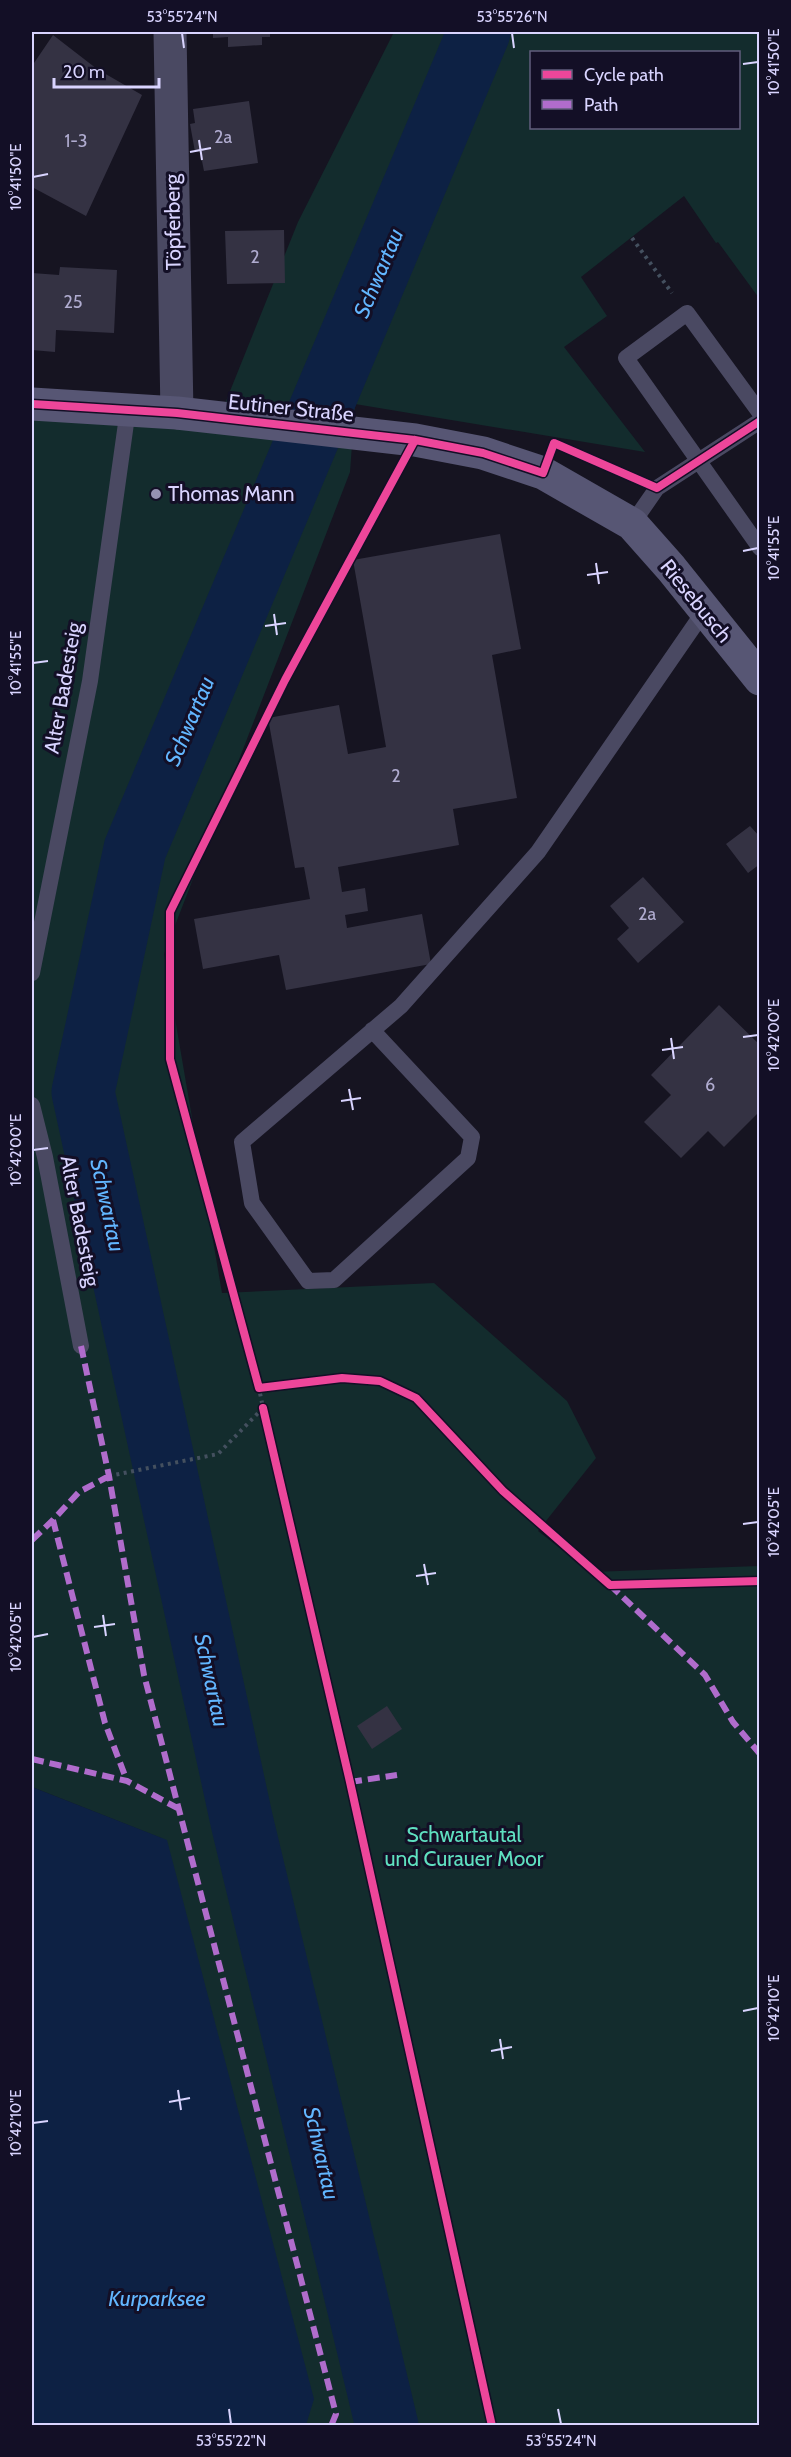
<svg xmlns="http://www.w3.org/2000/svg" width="791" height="2457" viewBox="0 0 791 2457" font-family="Cabin,sans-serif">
  <rect width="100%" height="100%" fill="#161421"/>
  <path fill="#132c2d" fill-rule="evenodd" d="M 394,32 L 759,32 L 759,298 L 718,242 L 716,243 L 684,196 L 581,277 L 607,316 L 564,347 L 645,452 L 355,404 L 350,472 L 164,954 L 222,1293 L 434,1283 L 567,1401 L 596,1458 L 538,1531 L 591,1572 L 759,1566 L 759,2425 L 284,2425 L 161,1838 L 32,1787 L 32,398 L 222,411 L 298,222 ZM 532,52 L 738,52 L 738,128 L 532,128 Z"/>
  <path fill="#0d2144" d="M 32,1787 L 167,1840 L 314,2399 L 306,2425 L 32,2425 Z"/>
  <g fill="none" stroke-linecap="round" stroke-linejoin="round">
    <path stroke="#0d2144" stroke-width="63" d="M 387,2426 L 242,1822 L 83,1092 L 135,849 L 479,32"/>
  </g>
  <path fill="#343243" d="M 213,32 L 270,32 L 270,37 L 262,37 L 262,45 L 228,47 L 228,37 L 213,38 Z
    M 53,35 L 97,69 L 142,95 L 86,216 L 32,187 L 32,66 Z
    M 249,101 L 258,163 L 204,171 L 200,151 L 195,152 L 190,124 L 195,123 L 193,109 Z
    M 284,230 L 285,283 L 227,284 L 225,231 Z
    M 60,267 L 117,270 L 114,333 L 56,330 L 55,352 L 32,350 L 32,273 L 59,275 Z
    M 500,534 L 521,649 L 492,655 L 517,798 L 453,809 L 459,845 L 338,867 L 342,892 L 365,888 L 368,911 L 345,915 L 347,928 L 422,914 L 431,964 L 286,990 L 279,955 L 203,969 L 194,919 L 310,899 L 304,867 L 295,868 L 268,718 L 339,705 L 348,754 L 386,747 L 353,560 Z
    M 750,826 L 760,837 L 760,864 L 748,873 L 726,844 Z
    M 643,877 L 684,922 L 638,963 L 617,939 L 629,928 L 610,906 Z
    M 719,1005 L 760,1045 L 760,1111 L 724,1147 L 708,1131 L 681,1158 L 644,1122 L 671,1095 L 651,1075 Z
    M 387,1706 L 402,1729 L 372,1749 L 357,1726 Z"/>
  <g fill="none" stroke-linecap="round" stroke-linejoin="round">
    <path stroke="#44505f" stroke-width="4" stroke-dasharray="3 4.5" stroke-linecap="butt" d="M 632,238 L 672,293
      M 600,463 L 632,477
      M 109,1476 L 218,1454 L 263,1408 L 259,1388"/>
    <path stroke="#4a4962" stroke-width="16" d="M 760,413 L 687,313 L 626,358 L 760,548
      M 632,524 L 657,488 L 760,421
      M 32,973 L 90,681 L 128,409
      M 372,1030 L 472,1137 L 468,1158 L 334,1280 L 308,1281 L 252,1203 L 242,1142 L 401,1006 L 538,852 L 705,610
      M 32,1105 L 45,1157 L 81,1346"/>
    <path stroke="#4a4962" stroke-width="33" d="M 170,32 L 177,413"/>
    <path stroke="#575674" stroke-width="33" d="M 32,404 L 177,413 L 415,440 L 483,453 L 543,473 L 632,524 L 671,568 L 760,679"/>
    <path stroke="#b06ccc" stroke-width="6" stroke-dasharray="12 6" stroke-linecap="butt" d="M 81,1346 L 109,1476 L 144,1675 L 336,2414 L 331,2426
      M 53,1520 L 105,1723 L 127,1781
      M 32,1540 L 53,1520 L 79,1492 L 109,1476
      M 610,1585 L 705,1675 L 733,1722 L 760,1754
      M 32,1759 L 127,1781 L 181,1810
      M 350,1782 L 397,1775"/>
    <defs>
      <path id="cycleway" d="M 32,404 L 177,413 L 415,440 L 483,453 L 543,473 L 554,443 L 657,488 L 760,421
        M 415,440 L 285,680 L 170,912 L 170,1059 L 259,1388 L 342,1378 L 380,1381 L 416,1398 L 503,1491 L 610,1585 L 760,1581
        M 263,1408 L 350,1782 L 492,2426"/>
    </defs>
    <use href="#cycleway" stroke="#130f26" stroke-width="11"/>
    <use href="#cycleway" stroke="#ed469a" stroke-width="8"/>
  </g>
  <path fill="none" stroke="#d9d4ff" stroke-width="2" d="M 182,33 L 184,48M 512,33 L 514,48M 743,64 L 758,62M 199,140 L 202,160M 190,152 L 211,148M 33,177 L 48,174M 743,551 L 758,548M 596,563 L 599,584M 587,575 L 608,572M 274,614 L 277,635M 265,626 L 286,623M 33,663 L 48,661M 743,1037 L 758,1035M 671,1038 L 674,1059M 662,1050 L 683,1047M 349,1089 L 353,1110M 341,1101 L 361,1098M 33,1150 L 48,1148M 743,1524 L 758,1522M 424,1564 L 428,1585M 416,1576 L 436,1573M 103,1615 L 106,1636M 94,1627 L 115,1624M 33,1637 L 48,1634M 743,2011 L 758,2008M 500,2039 L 503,2059M 491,2051 L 512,2047M 178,2090 L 181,2110M 169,2102 L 190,2098M 33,2123 L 48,2121M 229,2409 L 231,2424M 558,2409 L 561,2424"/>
  <circle fill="#9591b1" stroke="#130f26" stroke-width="2" cx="156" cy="494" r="6"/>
  <g text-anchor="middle" stroke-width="6" stroke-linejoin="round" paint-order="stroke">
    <g font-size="18" fill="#b0acd0">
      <text x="223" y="143">2a</text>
      <text x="76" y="147">1-3</text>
      <text x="255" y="263">2</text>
      <text x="73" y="308">25</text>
      <text x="396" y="782">2</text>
      <text x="647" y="920">2a</text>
      <text x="710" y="1091">6</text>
    </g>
    <g font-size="21" fill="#d9d4ff" stroke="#130f26">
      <text transform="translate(173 222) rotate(-91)" y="7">Töpferberg</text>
      <text transform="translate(291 408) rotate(6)" y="7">Eutiner Straße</text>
      <text transform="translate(696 601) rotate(51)" y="7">Riesebusch</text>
      <text transform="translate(63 688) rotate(-80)" y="7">Alter Badesteig</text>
      <text transform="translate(80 1221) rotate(79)" y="7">Alter Badesteig</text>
    </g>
    <g font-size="21" fill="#d9d4ff" stroke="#130f26" text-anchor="start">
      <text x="168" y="501">Thomas Mann</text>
    </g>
    <g font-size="21" fill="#5fe0c0" stroke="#130f26">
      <text x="464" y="1842">Schwartautal<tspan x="464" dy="24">und Curauer Moor</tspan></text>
    </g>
    <g font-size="22" font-style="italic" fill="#62b6ff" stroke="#130f26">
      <text transform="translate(378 273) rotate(-67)" y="8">Schwartau</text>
      <text transform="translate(189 721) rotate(-67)" y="8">Schwartau</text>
      <text transform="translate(108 1205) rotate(78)" y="8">Schwartau</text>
      <text transform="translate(212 1680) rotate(78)" y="8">Schwartau</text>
      <text transform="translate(322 2153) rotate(77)" y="8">Schwartau</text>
      <text x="157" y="2306">Kurparksee</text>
    </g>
  </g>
  <rect width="791" height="2457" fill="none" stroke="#130f26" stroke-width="66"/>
  <rect x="530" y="51" width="210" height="78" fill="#130f26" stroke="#625e7d" stroke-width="1.5"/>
  <rect x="542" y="70" width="30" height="9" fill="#ed469a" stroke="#625e7d" stroke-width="1.5"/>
  <text x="584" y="81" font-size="18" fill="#d9d4ff">Cycle path</text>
  <rect x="542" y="100" width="30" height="9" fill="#b06ccc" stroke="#625e7d" stroke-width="1.5"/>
  <text x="584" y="111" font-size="18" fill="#d9d4ff">Path</text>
  <path d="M54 78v9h105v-9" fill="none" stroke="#d9d4ff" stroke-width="3"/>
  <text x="63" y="78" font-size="18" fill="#d9d4ff" stroke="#130f26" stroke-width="4.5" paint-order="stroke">20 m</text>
  <rect x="33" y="33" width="725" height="2391" fill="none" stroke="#d9d4ff" stroke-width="2"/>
  <g font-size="15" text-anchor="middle" fill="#d9d4ff">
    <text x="182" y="22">53°55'24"N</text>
    <text x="512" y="22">53°55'26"N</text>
    <text transform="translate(774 62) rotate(-90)" y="5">10°41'50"E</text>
    <text transform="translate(16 177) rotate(-90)" y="5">10°41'50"E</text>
    <text transform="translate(774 548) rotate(-90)" y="5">10°41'55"E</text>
    <text transform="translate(16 663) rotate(-90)" y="5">10°41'55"E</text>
    <text transform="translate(774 1035) rotate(-90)" y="5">10°42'00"E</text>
    <text transform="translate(16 1150) rotate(-90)" y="5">10°42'00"E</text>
    <text transform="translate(774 1522) rotate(-90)" y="5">10°42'05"E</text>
    <text transform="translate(16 1637) rotate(-90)" y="5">10°42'05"E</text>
    <text transform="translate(774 2008) rotate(-90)" y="5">10°42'10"E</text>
    <text transform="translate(16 2123) rotate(-90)" y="5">10°42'10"E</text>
    <text x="231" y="2446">53°55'22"N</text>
    <text x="561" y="2446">53°55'24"N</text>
  </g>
</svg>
